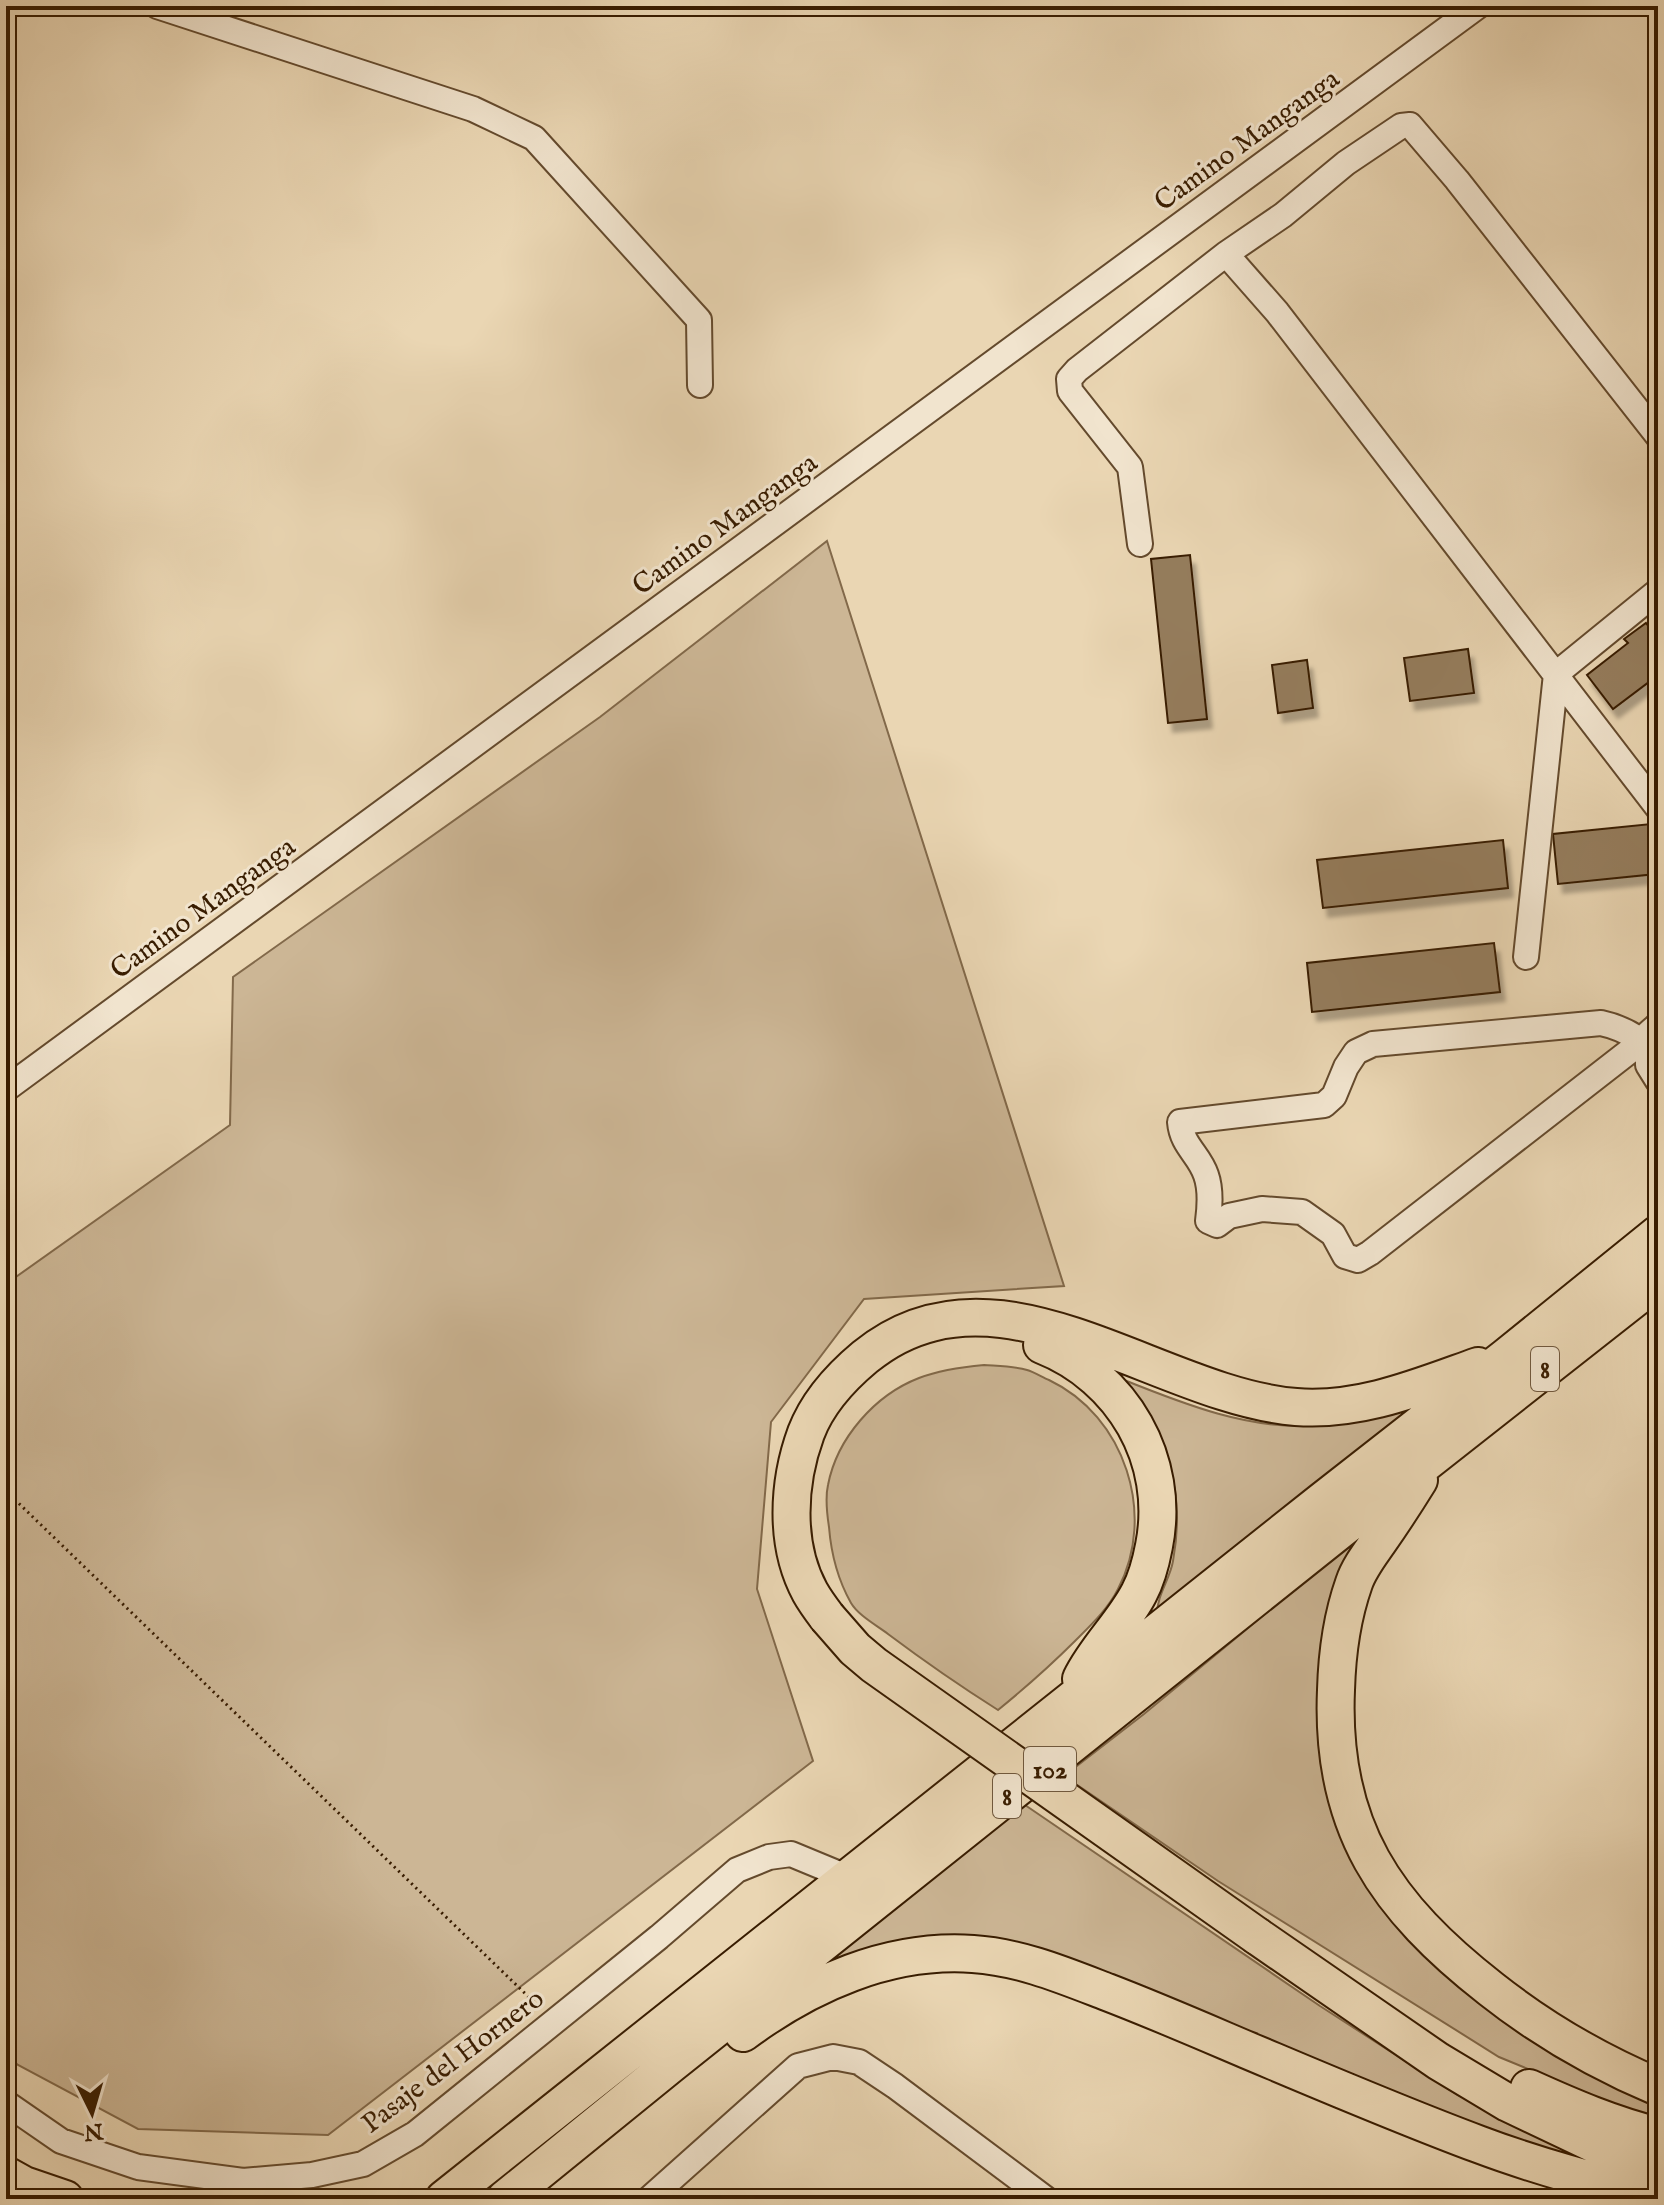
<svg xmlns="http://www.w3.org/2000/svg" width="1664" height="2205" viewBox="0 0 1664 2205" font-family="'IM FELL English',serif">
  <defs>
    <filter id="shadow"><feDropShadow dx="5" dy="9" stdDeviation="2" flood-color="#0004"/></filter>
  </defs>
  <rect width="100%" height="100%" fill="#ead6b3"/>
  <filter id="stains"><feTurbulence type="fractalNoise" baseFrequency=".0025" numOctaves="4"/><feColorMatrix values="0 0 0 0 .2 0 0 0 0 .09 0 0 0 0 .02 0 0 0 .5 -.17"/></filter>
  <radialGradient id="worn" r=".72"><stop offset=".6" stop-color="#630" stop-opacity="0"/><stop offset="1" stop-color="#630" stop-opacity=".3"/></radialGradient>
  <path fill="#ccb695" stroke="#82694a" stroke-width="2" d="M 827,541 L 1064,1286 L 864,1299 L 771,1422 L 757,1589 L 813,1761 L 328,2135 L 138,2129 L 18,2065 L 6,2055 L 6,1284 L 230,1125 L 233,977 L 600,717 Z
    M 984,1365 C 998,1366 1014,1366 1027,1370 C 1034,1372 1042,1377 1049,1380 C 1125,1416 1157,1515 1118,1589 C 1108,1609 1091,1625 1075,1641 C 1050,1666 1025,1688 998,1710 C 960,1686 924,1661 888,1634 C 876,1625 858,1615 851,1603 C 838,1580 831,1552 829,1527 C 827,1514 825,1498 828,1485 C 837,1438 875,1395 919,1378 C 940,1370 962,1367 984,1365 Z
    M 1119,1378 C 1181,1403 1252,1432 1320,1425 C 1349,1423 1376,1413 1404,1406 L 1404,1414 L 1157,1614 C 1157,1595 1170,1579 1173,1561 C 1187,1484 1165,1438 1119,1378 Z
    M 1387,1513 L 1327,1693 L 1381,1893 L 1658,2097 L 1658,2123 L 1499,2057 L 1218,1881 L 1064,1776 L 1144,1714 Z
    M 1025,1805 L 1320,2006 L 1458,2095 L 1556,2140 L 1629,2183 L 1007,1953 L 789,1981 Z"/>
  <path fill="#957d5d" stroke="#381c00" stroke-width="2" filter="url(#shadow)" d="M 1190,555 L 1207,719 L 1168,723 L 1151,559 Z
    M 1646,623 L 1658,639 L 1656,646 L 1658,649 L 1658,694 L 1649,682 L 1613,709 L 1587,675 L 1628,643 L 1624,639 Z
    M 1468,649 L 1474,693 L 1410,701 L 1404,658 Z
    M 1307,660 L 1313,708 L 1278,713 L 1272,665 Z
    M 1651,824 L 1656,874 L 1558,884 L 1553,834 Z
    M 1503,840 L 1508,888 L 1323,908 L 1317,860 Z
    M 1494,943 L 1500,992 L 1312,1012 L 1307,963 Z"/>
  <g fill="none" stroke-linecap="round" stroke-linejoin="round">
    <defs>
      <path id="minor" d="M 157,6 L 473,109 L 534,138 L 699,320 L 700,385
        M 1226,254 L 1277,312 L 1658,808
        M 1140,544 L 1130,467 L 1070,391 L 1069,379 L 1077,370 L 1226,254 L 1283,215 L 1346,163 L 1401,126 L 1410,125 L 1457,180 L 1658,436
        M 1526,957 L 1556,674 L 1658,591
        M 1658,1025 C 1648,1033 1640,1041 1631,1050 L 1370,1253 L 1358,1260 L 1345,1256 L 1333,1234 L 1302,1212 L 1262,1209 L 1229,1216 L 1217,1225 L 1208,1221 C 1210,1206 1211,1189 1206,1175 C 1199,1154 1182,1146 1180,1122 L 1324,1105 L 1334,1096 L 1346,1067 L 1356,1052 L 1373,1044 L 1601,1023 C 1615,1026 1625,1030 1637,1038 C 1645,1044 1647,1050 1658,1053
        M 1648,1050 L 1648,1065 L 1658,1081
        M 6,1089 L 1478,6
        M 6,2103 L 61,2141 L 138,2167 L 243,2181 L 312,2175 L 363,2164 L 415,2134 L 659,1937 L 737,1870 L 769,1857 L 791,1854 L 849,1878
        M 649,2199 L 798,2066 L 833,2057 L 859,2062 L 895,2086 L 1046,2199"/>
      <path id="highway" d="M 1042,1345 C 1123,1377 1171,1460 1154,1546 C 1151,1562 1147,1578 1139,1593 C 1123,1624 1096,1648 1081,1679
        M 1419,1480 C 1406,1501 1393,1521 1379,1541 C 1370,1554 1359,1568 1354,1583 C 1342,1617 1337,1654 1336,1690 C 1330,1827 1386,1907 1491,1989 C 1543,2030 1596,2061 1658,2087
        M 827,1617 C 821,1609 815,1601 810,1592 C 784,1544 788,1482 806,1433 C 817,1404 841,1377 865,1357 C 997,1249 1156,1396 1296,1407 C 1360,1412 1419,1387 1478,1366
        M 1257,1936 L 1438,2061 L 1508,2103 L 1609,2151 L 1658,2166
        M 743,2033 C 809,1984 889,1948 973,1954 C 1020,1957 1063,1975 1107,1992 C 1154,2010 1200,2030 1247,2050 C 1323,2082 1400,2115 1478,2144 C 1536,2166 1597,2182 1658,2198
        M 1529,2088 C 1571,2107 1613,2125 1658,2136
        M 6,2175 L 24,2185 L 65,2199
        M 444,2199 L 1322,1501 L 1506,1357 L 1658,1234
        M 505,2199 L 670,2065 L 1344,1527 L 1658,1280"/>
    </defs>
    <use href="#minor" stroke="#644a2d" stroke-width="28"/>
    <use href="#highway" stroke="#381c00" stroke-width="40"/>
    <path stroke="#381c00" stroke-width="3" stroke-dasharray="2 4" stroke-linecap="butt" d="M 6,1491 L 538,2006"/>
    <use href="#minor" stroke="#f1e4ce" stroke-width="24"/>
    <use href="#highway" stroke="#ead6b3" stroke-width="36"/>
    <defs>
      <path id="highway-bridge" d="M 827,1617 L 855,1649 L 874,1665 L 1257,1936"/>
    </defs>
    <use href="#highway-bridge" stroke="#381c00" stroke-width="40" stroke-linecap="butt"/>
    <use href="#highway-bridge" stroke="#ead6b3" stroke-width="36"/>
  </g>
  <g text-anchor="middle" stroke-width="6" stroke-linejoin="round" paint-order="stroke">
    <g fill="#f1e4ce" stroke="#70583e" stroke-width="2">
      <rect x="1531" y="1347" width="28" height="44" rx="6"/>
      <rect x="1024" y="1747" width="52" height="44" rx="6"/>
      <rect x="993" y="1774" width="28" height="44" rx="6"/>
    </g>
    <g font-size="26" font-weight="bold" fill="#381c00">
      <text x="1545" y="1378">8</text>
      <text x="1050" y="1778">102</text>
      <text x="1007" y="1805">8</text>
    </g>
    <g font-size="28" fill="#381c00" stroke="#f1e4ce">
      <text transform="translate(1246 139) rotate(-36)" y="10">Camino Manganga</text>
      <text transform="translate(724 523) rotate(-36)" y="10">Camino Manganga</text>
      <text transform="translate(202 907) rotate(-36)" y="10">Camino Manganga</text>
      <text transform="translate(452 2060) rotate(-37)" y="10">Pasaje del Hornero</text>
    </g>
  </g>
  <rect width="1664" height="2205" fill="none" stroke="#ead6b3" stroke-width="32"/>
  <rect x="8" y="8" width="1648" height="2189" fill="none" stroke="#381c00" stroke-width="4"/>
  <rect x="16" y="16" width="1632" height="2173" fill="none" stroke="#381c00" stroke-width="2"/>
  <g transform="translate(92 2113) rotate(175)" stroke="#f1e4ce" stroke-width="6" paint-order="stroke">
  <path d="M0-6L14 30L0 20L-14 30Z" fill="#381c00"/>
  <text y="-12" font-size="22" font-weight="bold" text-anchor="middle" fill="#381c00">N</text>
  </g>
  <rect width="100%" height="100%" filter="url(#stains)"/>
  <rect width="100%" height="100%" fill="url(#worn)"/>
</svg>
